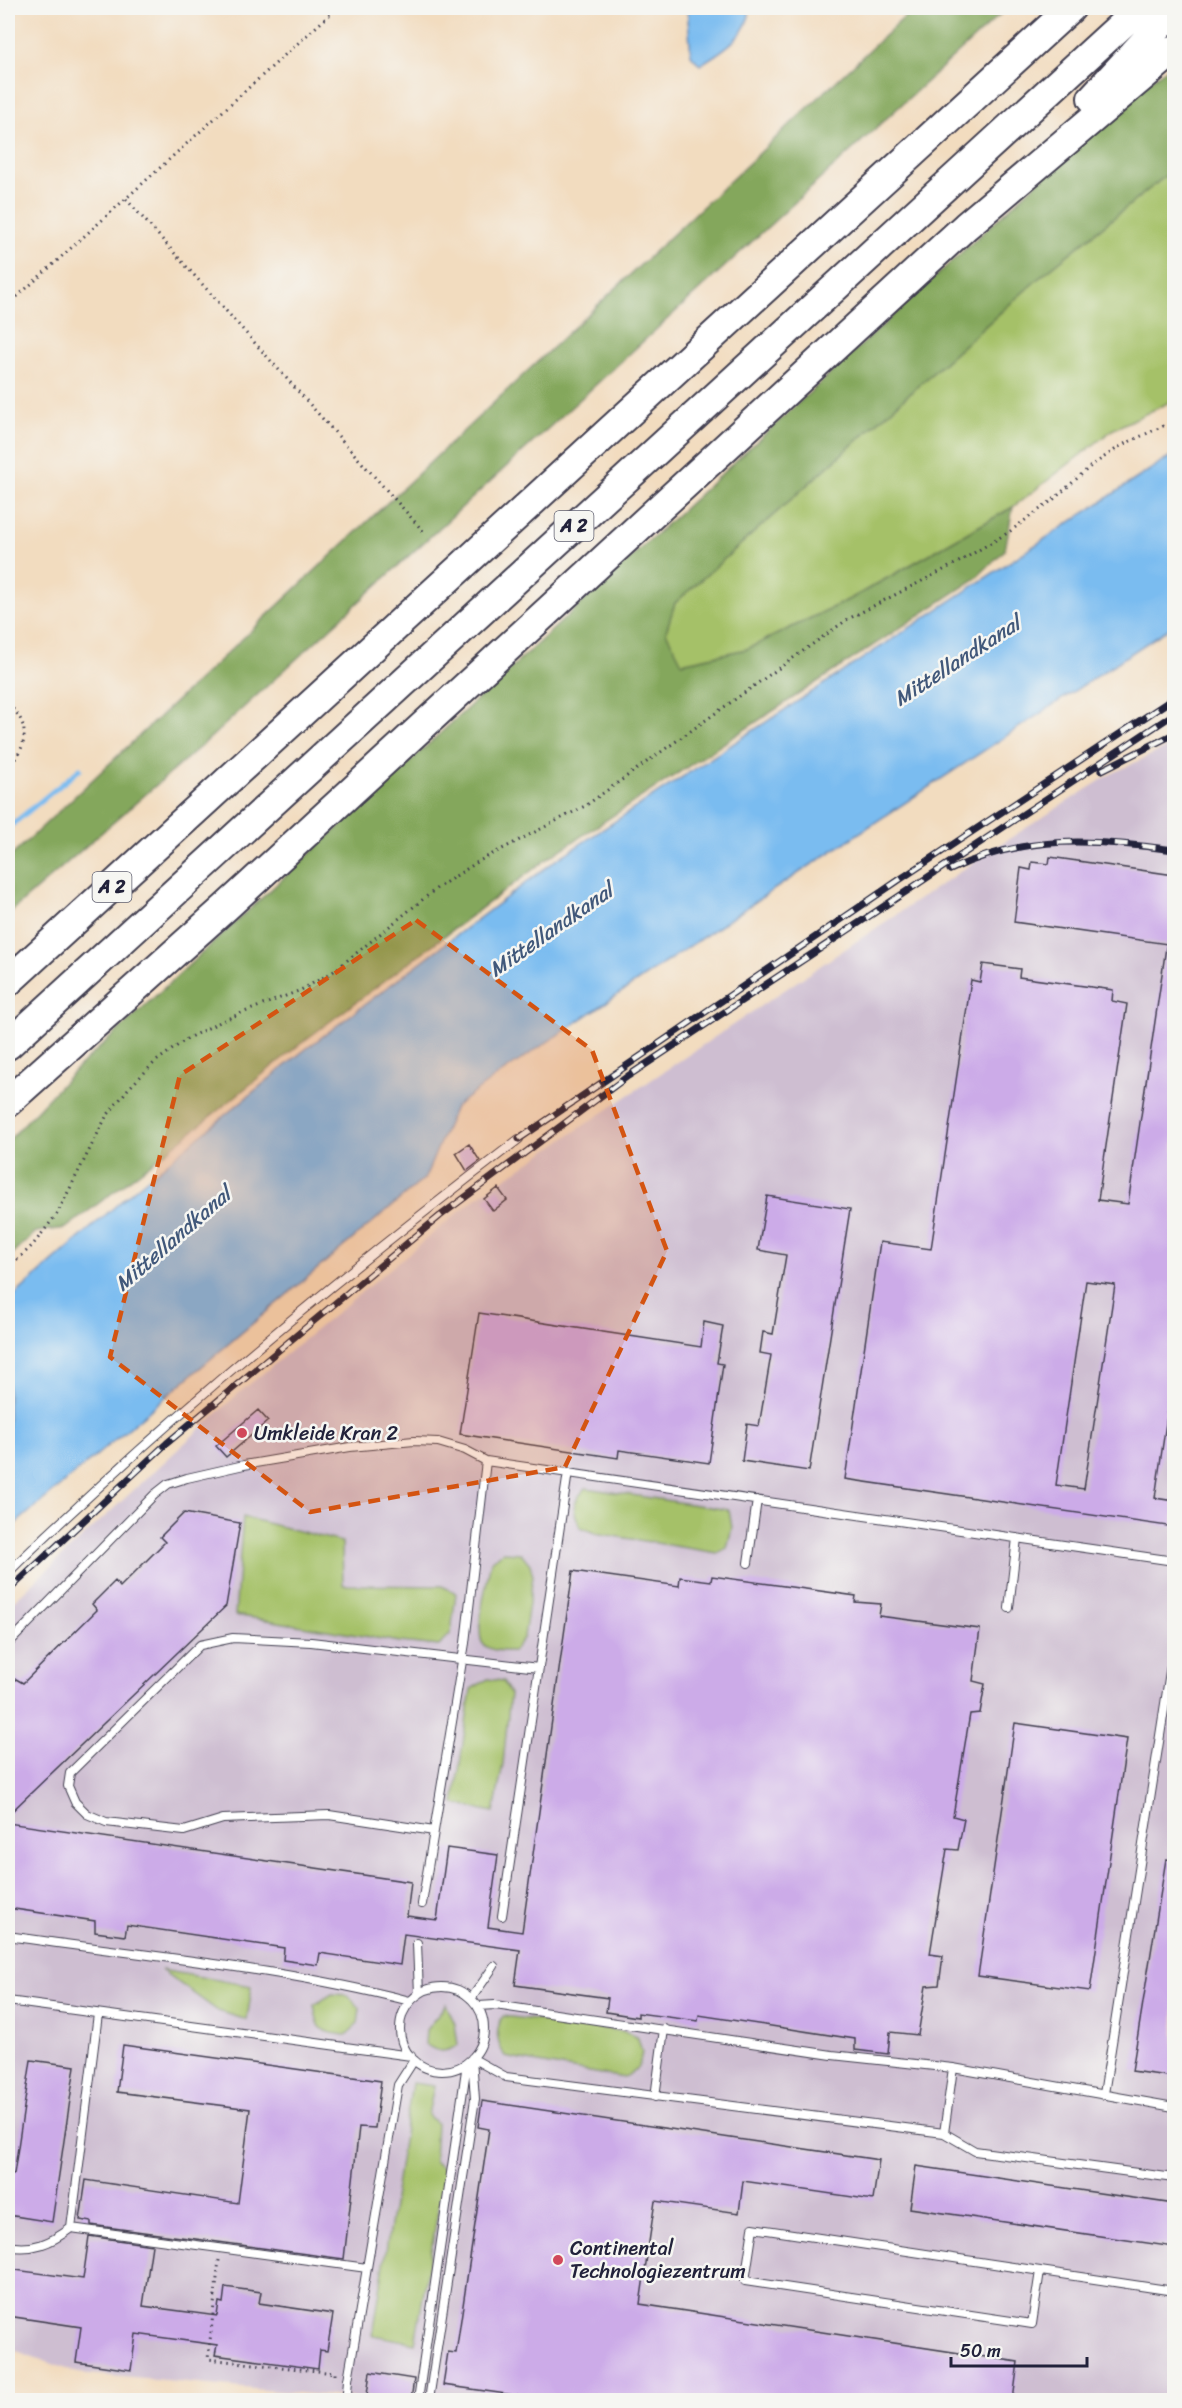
<svg xmlns="http://www.w3.org/2000/svg" width="1182" height="2408" viewBox="0 0 1182 2408" font-family="Sriracha,sans-serif">
  <rect width="100%" height="100%" fill="#f6f6f2"/>
  <filter id="ink" filterUnits="userSpaceOnUse"><feTurbulence type="fractalNoise" baseFrequency=".0167" numOctaves="2"/><feDisplacementMap in="SourceGraphic" scale="12" xChannelSelector="R" yChannelSelector="G"/><feConvolveMatrix kernelMatrix="1 2 1 2 8 2 1 2 1" color-interpolation-filters="sRGB"/></filter>
  <filter id="wash" filterUnits="userSpaceOnUse"><feTurbulence type="fractalNoise" baseFrequency=".008" numOctaves="4" result="noise"/><feDisplacementMap in="SourceGraphic" scale="24" xChannelSelector="R" yChannelSelector="G"/><feGaussianBlur stdDeviation="1.35" result="paint"/><feColorMatrix in="noise" values="0 0 0 0 0 0 0 0 0 0 0 0 0 0 0 0 0 1.4 0 .05"/><feComposite in="paint" operator="in"/></filter>
  <g filter="url(#wash)">
    <rect width="100%" height="100%" fill="#f2dcbf"/>
    <path fill="#cebed1" d="M 1174,744 L 1174,2400 L 376,2400 L 78,2373 L 8,2348 L 8,1606 L 239,1393 L 476,1198 L 998,846 L 1109,775 Z"/>
    <path fill="#a5c168" stroke="#647252" stroke-width="1.5" d="M 1174,169 L 1174,400 L 1114,429 L 1013,507 L 852,598 L 747,649 L 681,663 L 665,631 L 675,603 L 1039,278 Z
      M 586,1488 L 729,1510 L 732,1528 L 727,1548 L 717,1553 L 595,1533 L 580,1527 C 572,1508 571,1503 586,1488 Z
      M 243,1517 L 342,1542 L 343,1585 L 442,1586 L 456,1593 L 451,1633 L 439,1646 L 400,1642 L 235,1615 Z
      M 503,1552 L 521,1553 L 530,1564 L 533,1576 L 524,1637 L 514,1651 C 504,1651 491,1652 483,1644 C 474,1632 488,1577 491,1561 Z
      M 488,1679 L 503,1681 L 510,1694 L 503,1764 L 494,1812 L 454,1804 L 471,1689 Z
      M 161,1970 L 252,1986 L 247,2020 L 218,2011 Z
      M 332,1994 L 348,1995 L 360,2008 L 358,2024 L 346,2035 C 319,2032 319,2031 314,2005 Z
      M 446,2004 L 455,2024 L 458,2045 C 445,2053 438,2053 425,2044 L 426,2030 Z
      M 503,2016 L 623,2031 L 638,2038 L 642,2052 L 639,2067 L 624,2078 L 505,2057 C 497,2041 494,2032 503,2016 Z
      M 412,2083 L 434,2086 L 428,2115 L 436,2123 L 434,2161 L 445,2171 L 415,2343 L 373,2335 Z"/>
    <path fill="#84a75c" stroke="#53644c" stroke-width="1.5" d="M 914,8 L 1007,8 L 208,740 L 8,914 L 8,859 Z
      M 1174,64 L 1174,169 L 1039,278 L 675,603 L 666,632 L 682,663 L 747,649 L 852,598 L 1013,507 L 1005,550 L 975,579 L 551,856 L 304,1041 L 170,1149 L 66,1228 L 36,1232 L 8,1258 L 8,1141 L 72,1073 L 1143,85 Z"/>
    <path fill="#7abcf0" stroke="#4e6f96" stroke-width="1.5" d="M 687,8 L 750,8 C 749,36 722,51 700,65 L 691,55 Z
      M 1174,454 L 1174,625 L 761,898 L 494,1078 L 455,1107 L 425,1178 L 8,1530 L 8,1301 L 136,1188 L 302,1052 L 556,860 Z"/>
    <g fill="none" stroke-linecap="round" stroke-linejoin="round">
      <path stroke="#7abcf0" stroke-width="5" d="M 8,828 L 80,769"/>
    </g>
    <g id="blocks">
      <path fill="#ccabe8" fill-rule="evenodd" d="M 1050,857 L 1174,875 L 1174,945 L 1014,922 L 1021,868 L 1031,870 L 1032,862 L 1049,864 Z
        M 1166,947 L 1174,948 L 1174,1368 L 1155,1498 L 1174,1501 L 1174,1527 L 845,1479 L 880,1242 L 931,1249 L 971,980 L 980,982 L 983,964 L 1020,969 L 1019,977 L 1113,990 L 1112,1001 L 1127,1004 L 1098,1200 L 1128,1204 ZM 1086,1281 L 1115,1285 L 1084,1489 L 1056,1485 Z
        M 469,1144 L 480,1161 L 467,1171 L 456,1153 Z
        M 498,1188 L 507,1200 L 493,1211 L 484,1199 Z
        M 767,1196 L 850,1209 L 809,1471 L 742,1461 L 747,1424 L 759,1426 L 771,1355 L 760,1353 L 763,1332 L 773,1334 L 786,1255 L 758,1250 Z
        M 479,1313 L 701,1347 L 704,1322 L 723,1326 L 717,1363 L 723,1364 L 709,1463 L 619,1450 L 618,1458 L 460,1434 Z
        M 258,1410 L 268,1421 L 226,1457 L 216,1446 Z
        M 184,1513 L 240,1523 L 226,1606 L 8,1815 L 8,1687 L 16,1679 L 23,1683 L 97,1610 L 92,1604 L 115,1581 L 120,1587 L 165,1542 L 160,1537 Z
        M 573,1571 L 679,1586 L 680,1577 L 711,1581 L 712,1576 L 856,1596 L 855,1602 L 881,1604 L 879,1616 L 980,1629 L 973,1681 L 985,1684 L 980,1713 L 970,1714 L 953,1816 L 964,1819 L 958,1850 L 947,1849 L 930,1954 L 943,1956 L 939,1985 L 926,1986 L 918,2035 L 890,2032 L 888,2054 L 855,2050 L 855,2039 L 699,2015 L 698,2021 L 638,2013 L 638,2017 L 606,2012 L 608,1998 L 515,1985 L 520,1950 L 404,1934 L 400,1965 L 320,1953 L 318,1965 L 283,1960 L 284,1948 L 127,1925 L 125,1936 L 95,1932 L 95,1921 L 8,1908 L 8,1823 L 411,1882 L 407,1916 L 437,1920 L 447,1848 L 498,1855 L 488,1927 L 522,1932 Z
        M 1015,1723 L 1127,1739 L 1090,1991 L 978,1976 Z
        M 1166,1859 L 1174,1860 L 1174,2077 L 1132,2071 Z
        M 123,2045 L 381,2081 L 375,2128 L 359,2127 L 344,2259 L 91,2225 L 91,2222 L 80,2220 L 86,2180 L 238,2203 L 250,2109 L 117,2092 Z
        M 31,2060 L 75,2066 L 52,2222 L 8,2215 L 8,2173 L 14,2174 Z
        M 482,2101 L 879,2160 L 873,2200 L 743,2181 L 739,2213 L 655,2201 L 640,2304 L 1018,2362 L 1013,2400 L 616,2400 L 597,2398 L 597,2400 L 549,2400 L 443,2385 L 448,2352 L 456,2353 L 489,2129 L 478,2127 Z
        M 916,2166 L 1174,2204 L 1174,2247 L 910,2208 Z
        M 89,2236 L 152,2245 L 143,2306 L 217,2316 L 219,2302 L 223,2303 L 225,2287 L 261,2292 L 259,2303 L 333,2314 L 327,2351 L 320,2350 L 318,2369 L 215,2355 L 217,2345 L 136,2334 L 131,2370 L 76,2362 L 81,2327 L 8,2316 L 8,2269 L 83,2279 Z
        M 370,2372 L 414,2379 L 411,2400 L 367,2395 Z"/>
    </g>
  </g>
  <g filter="url(#ink)">
    <use href="#blocks" fill-opacity="0" stroke="#413e4f" stroke-width="1.5"/>
    <g fill="none" stroke-linecap="round" stroke-linejoin="round">
      <defs>
        <path id="lane" d="M 748,1563 L 757,1500
          M 8,1573 C 37,1543 69,1515 100,1486 C 234,1363 375,1249 519,1139
          M 1009,1608 L 1017,1538
          M 8,1644 L 154,1495 L 168,1484 L 187,1478 L 244,1465 L 350,1447 L 414,1441 L 438,1442 L 465,1450 L 486,1461
          M 434,1831 L 329,1815 L 223,1819 L 184,1831 L 106,1822 L 87,1814 L 75,1802 L 68,1786 L 70,1773 L 200,1645 L 233,1638 L 311,1642 L 539,1668
          M 422,1904 L 465,1643 L 486,1461 L 1174,1561
          M 502,1916 L 568,1472
          M 8,1936 C 142,1956 278,1967 410,2001
          M 417,1943 L 419,1994
          M400 2029a42 42 0 1 1 84 0a42 42 0 1 1-84 0Z
          M 471,1999 L 494,1966
          M 8,2001 L 411,2056
          M 478,2006 L 495,2005 L 832,2055 L 953,2068 L 1174,2107
          M 472,2058 L 506,2077 L 944,2133 L 975,2151 L 1174,2178
          M 1104,2094 L 1174,1646
          M 655,2097 L 664,2029
          M 944,2133 L 953,2068
          M 71,2228 L 98,2014
          M 8,2246 C 33,2251 51,2243 71,2228 L 367,2268
          M 1040,2271 L 1032,2324 L 745,2281 L 753,2228 L 1174,2291
          M 350,2400 L 347,2392 L 348,2380 L 398,2085 L 414,2060
          M 418,2400 L 467,2063
          M 429,2400 L 475,2099 L 472,2058"/>
        <path id="highway" d="M 1092,98 L 1174,10
          M 8,982 L 1071,8
          M 8,1045 L 1140,8
          M 8,1102 L 226,907 L 966,226 L 1174,50"/>
      </defs>
      <use href="#lane" stroke="#413e4f" stroke-width="10"/>
      <use href="#highway" stroke="#413e4f" stroke-width="32"/>
      <path stroke="#413e4f" stroke-width="3" stroke-dasharray="1.5 4.5" stroke-linecap="butt" d="M 126,199 L 424,532
        M 8,305 L 337,8
        M 8,705 C 31,722 28,749 8,766
        M 8,1268 L 32,1246 L 57,1214 L 106,1117 L 128,1089 L 155,1062 L 188,1038 L 224,1020 L 301,990 L 334,971 L 437,888 L 479,861 L 585,806 L 848,619 L 957,563 L 1009,532 L 1054,499 L 1091,466 L 1122,445 L 1174,421
        M 219,2260 L 208,2359 L 335,2373 L 335,2377"/>
      <use href="#lane" stroke="#fff" stroke-width="8"/>
      <use href="#highway" stroke="#fff" stroke-width="28"/>
      <defs>
        <path id="rail" d="M 1102,770 L 1174,734
          M 950,870 C 1024,834 1096,839 1174,850
          M 519,1139 L 899,880 L 1174,698
          M 8,1591 L 167,1443 L 440,1216 L 628,1076 L 1174,714"/>
      </defs>
      <use href="#rail" stroke="#22223b" stroke-width="7"/>
      <use href="#rail" stroke="#f6f6f2" stroke-width="4.5" stroke-dasharray="14" stroke-linecap="butt"/>
    </g>
  </g>
  <path fill="#d45411" fill-opacity="0.2" stroke="#d45411" stroke-width="4.5" stroke-dasharray="12 8" stroke-linejoin="round" d="M 416,920 L 592,1050 L 667,1251 L 565,1467 L 310,1512 L 110,1357 L 180,1075 Z"/>
  <g fill="#d1495b" stroke="#f6f6f2" stroke-width="2">
    <circle cx="242" cy="1433" r="6"/>
    <circle cx="558" cy="2260" r="6"/>
  </g>
  <g text-anchor="middle" stroke-width="5" stroke-linejoin="round" paint-order="stroke">
    <g fill="#f6f6f2" stroke="#626272" stroke-width="1.5">
      <rect x="554.5" y="511" width="39" height="30" rx="4.5"/>
      <rect x="92.5" y="872" width="39" height="30" rx="4.5"/>
    </g>
    <g font-size="18" font-weight="bold" fill="#22223b">
      <text x="574" y="532">A 2</text>
      <text x="112" y="893">A 2</text>
    </g>
    <g font-size="20" fill="#22223b" stroke="#f6f6f2" text-anchor="start">
      <text x="254" y="1440">Umkleide Kran 2</text>
      <text x="570" y="2255">Continental<tspan x="570" dy="23">Technologiezentrum</tspan></text>
    </g>
    <g font-size="21" font-style="italic" fill="#41587a" stroke="#f6f6f2">
      <text transform="translate(957 661) rotate(-33)" y="7">Mittellandkanal</text>
      <text transform="translate(551 930) rotate(-35)" y="7">Mittellandkanal</text>
      <text transform="translate(173 1239) rotate(-41)" y="7">Mittellandkanal</text>
    </g>
  </g>
  <rect width="1182" height="2408" fill="none" stroke="#f6f6f2" stroke-width="30"/>
  <path d="M951 2357v9h136v-9" fill="none" stroke="#22223b" stroke-width="3"/>
  <text x="960" y="2357" font-size="18" fill="#22223b" stroke="#f6f6f2" stroke-width="4.5" paint-order="stroke">50 m</text>
</svg>
